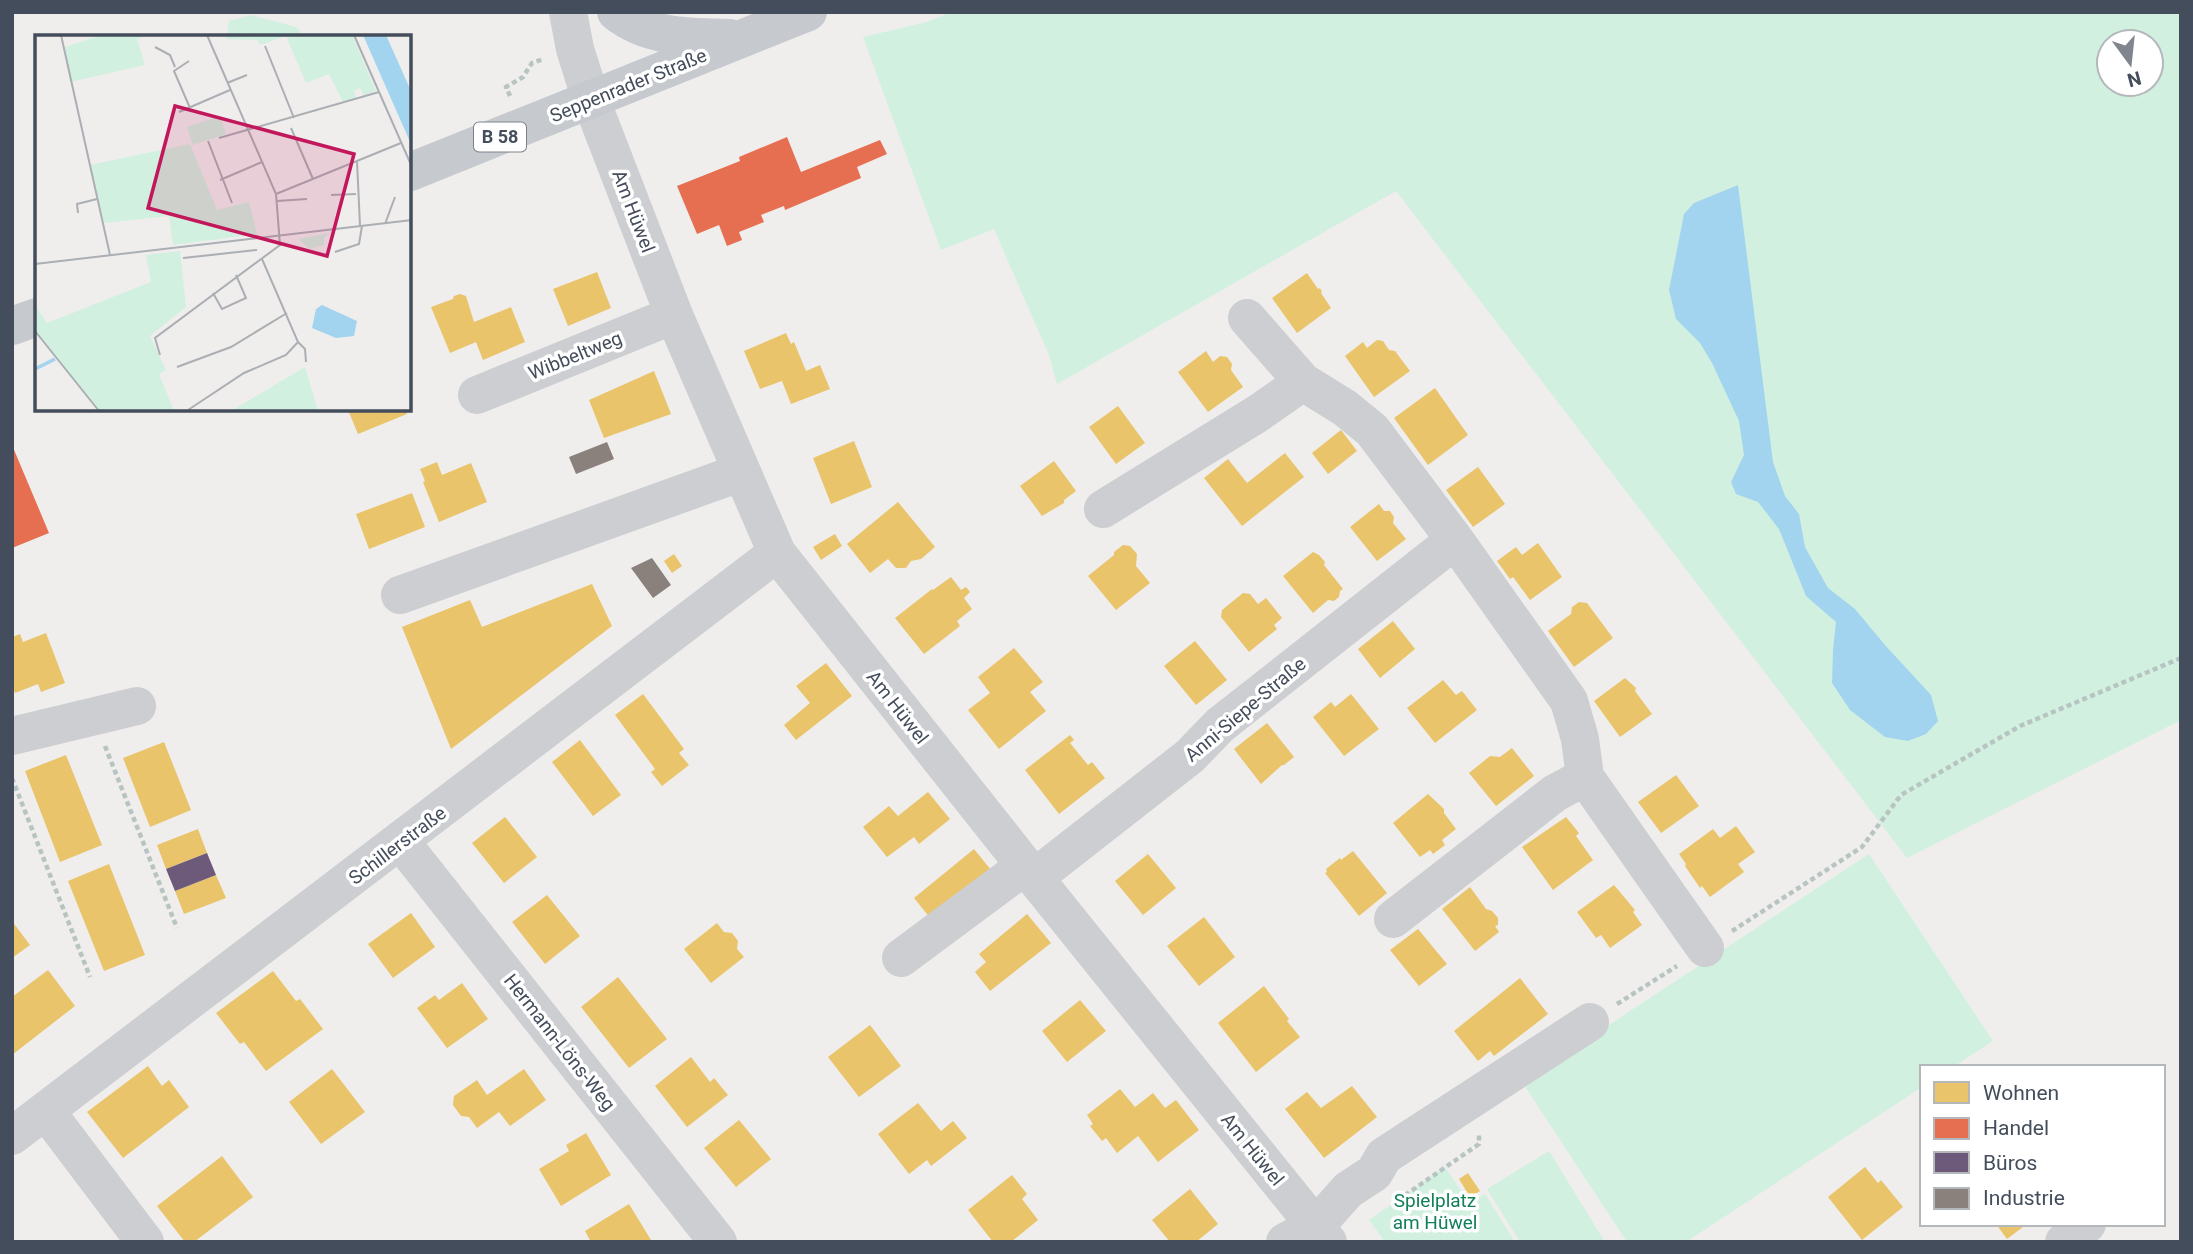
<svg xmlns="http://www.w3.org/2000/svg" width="2193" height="1254" viewBox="0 0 2193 1254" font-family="Roboto,sans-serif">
  <rect width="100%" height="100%" fill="#efeeed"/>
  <path fill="#d1f0e0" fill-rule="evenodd" d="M 951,12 L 2181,12 L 2181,720 L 1907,858 L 1396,191 L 1057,384 L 1049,355 L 994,229 L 941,250 L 863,37 L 927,22 ZM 2109,42 L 2151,42 L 2151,84 L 2109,84 Z
    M 251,15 L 296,27 L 305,37 L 227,37 L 229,21 Z
    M 1869,854 L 1993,1041 L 1953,1067 L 1922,1067 L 1922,1087 L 1686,1242 L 1627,1242 L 1522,1082 Z
    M 1549,1151 L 1605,1242 L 1520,1242 L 1487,1189 Z
    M 1445,1167 L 1469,1203 L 1485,1194 L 1515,1242 L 1385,1242 L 1369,1220 Z"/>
  <path fill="#a3d4ef" d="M 1738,185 L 1773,462 L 1785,496 L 1799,514 L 1805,547 L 1828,588 L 1855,609 L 1885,645 L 1931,695 L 1938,721 L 1926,734 L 1908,741 L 1885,737 L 1850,710 L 1832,683 L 1833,650 L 1836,622 L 1806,596 L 1779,529 L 1758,502 L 1736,494 L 1731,482 L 1744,455 L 1739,421 L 1712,363 L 1700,343 L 1676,319 L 1669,290 L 1684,214 L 1694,203 Z"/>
  <path fill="#e9c46a" d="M 597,272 L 611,308 L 568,326 L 553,289 Z
    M 1307,273 L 1318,289 L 1320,288 L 1322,292 L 1321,293 L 1331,308 L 1297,333 L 1272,298 Z
    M 460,294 L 466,296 L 474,322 L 511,307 L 525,342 L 483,360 L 476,342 L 450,353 L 431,307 L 453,299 L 454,296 Z
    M 786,333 L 791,344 L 794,342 L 806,371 L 820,365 L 830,389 L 791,404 L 782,381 L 760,389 L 744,351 Z
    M 1377,340 L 1383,341 L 1389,350 L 1395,351 L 1410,371 L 1374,397 L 1345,356 L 1363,342 L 1367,348 Z
    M 1206,351 L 1213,362 L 1220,356 L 1227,357 L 1232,364 L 1231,370 L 1243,387 L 1208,412 L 1178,372 Z
    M 654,371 L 671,414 L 604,438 L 589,400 Z
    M 1435,388 L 1468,435 L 1428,465 L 1394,418 Z
    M 1118,406 L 1145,443 L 1116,464 L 1089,427 Z
    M 348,410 L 405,410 L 407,414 L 358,434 Z
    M 1341,430 L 1357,451 L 1328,474 L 1312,453 Z
    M 854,441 L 872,487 L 831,504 L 813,458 Z
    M 1285,453 L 1304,477 L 1242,526 L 1204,478 L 1228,459 L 1247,483 Z
    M 1054,461 L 1076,491 L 1064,500 L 1064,503 L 1042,516 L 1020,486 Z
    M 437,462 L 442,475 L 471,463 L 487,502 L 439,522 L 423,482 L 425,481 L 420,469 Z
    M 1478,467 L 1505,504 L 1473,527 L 1446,490 Z
    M 412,493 L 425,527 L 369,549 L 356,514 Z
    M 898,502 L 935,547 L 921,559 L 911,561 L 906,568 L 896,568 L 888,559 L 870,573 L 847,544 Z
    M 1379,504 L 1384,511 L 1390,511 L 1394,517 L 1393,523 L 1406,539 L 1377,561 L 1350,527 Z
    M 835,534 L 842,546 L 821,560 L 813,547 Z
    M 1538,543 L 1562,577 L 1530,600 L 1513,577 L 1510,579 L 1497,561 L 1516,547 L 1522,555 Z
    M 1123,545 L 1130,546 L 1137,554 L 1136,566 L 1150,583 L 1116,610 L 1088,576 L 1114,555 L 1114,552 Z
    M 1313,552 L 1319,555 L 1325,562 L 1324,565 L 1343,589 L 1340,591 L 1339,597 L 1334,601 L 1328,600 L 1313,613 L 1283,576 Z
    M 674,554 L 682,566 L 672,573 L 664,561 Z
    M 951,577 L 961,590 L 966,587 L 970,592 L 964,598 L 972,609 L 957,621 L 960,626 L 924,654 L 895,618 L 932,589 L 933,590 Z
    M 592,584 L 612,626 L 451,749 L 402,627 L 470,600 L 482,627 Z
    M 1243,593 L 1250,594 L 1258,604 L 1266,598 L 1282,618 L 1274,625 L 1277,629 L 1249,652 L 1221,617 L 1222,610 Z
    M 1579,602 L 1587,603 L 1613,638 L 1574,667 L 1548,631 L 1571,614 L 1572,607 Z
    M 1393,621 L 1415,649 L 1380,678 L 1358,649 Z
    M 46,633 L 65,683 L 41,692 L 38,684 L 15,693 L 12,686 L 12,637 L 20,634 L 23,642 Z
    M 1195,641 L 1227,680 L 1196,705 L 1164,666 Z
    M 1014,648 L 1043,682 L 1030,692 L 1046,711 L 999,749 L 968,710 L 990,693 L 978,677 Z
    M 826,663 L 852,696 L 796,740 L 784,725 L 810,703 L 796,686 Z
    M 1625,678 L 1636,688 L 1635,691 L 1652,714 L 1620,737 L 1594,701 Z
    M 1443,680 L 1456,695 L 1462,691 L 1477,710 L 1435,743 L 1407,708 Z
    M 643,694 L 684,749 L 679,753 L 689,765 L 662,786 L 651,772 L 655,769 L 615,715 Z
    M 1351,694 L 1379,729 L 1344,756 L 1313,717 L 1331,702 L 1335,707 Z
    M 1267,723 L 1294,757 L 1284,765 L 1282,765 L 1261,784 L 1234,749 Z
    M 1070,735 L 1074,740 L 1070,743 L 1088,765 L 1092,762 L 1105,778 L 1059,814 L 1025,770 Z
    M 580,740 L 621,795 L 593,816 L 552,762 Z
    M 164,742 L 191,810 L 150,827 L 123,758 Z
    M 1512,748 L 1534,776 L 1496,806 L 1469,773 L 1490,756 L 1500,757 Z
    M 66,755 L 102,845 L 60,862 L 25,771 Z
    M 1676,775 L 1699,806 L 1661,833 L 1638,802 Z
    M 928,792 L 950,819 L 919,844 L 914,837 L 887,857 L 863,827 L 889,806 L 898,816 Z
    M 1428,794 L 1444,809 L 1444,813 L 1456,829 L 1442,840 L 1445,845 L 1433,854 L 1430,850 L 1420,857 L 1393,823 Z
    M 505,817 L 537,857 L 504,883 L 472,843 Z
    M 1566,817 L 1579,833 L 1576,836 L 1593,860 L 1553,890 L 1522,847 Z
    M 1736,826 L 1755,852 L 1738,864 L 1744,872 L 1710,897 L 1702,886 L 1700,888 L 1685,866 L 1686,864 L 1679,854 L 1713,829 L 1720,838 Z
    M 198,829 L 207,853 L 166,869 L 157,845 Z
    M 974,849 L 996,876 L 935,924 L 914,898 Z
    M 1353,851 L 1387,893 L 1359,916 L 1325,873 L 1327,872 L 1326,869 L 1340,858 L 1341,860 Z
    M 1148,854 L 1176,888 L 1143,915 L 1115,881 Z
    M 109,864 L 145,955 L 104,971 L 68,881 Z
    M 216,875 L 226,898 L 184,914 L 175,891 Z
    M 1614,885 L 1635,910 L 1633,912 L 1642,925 L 1610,948 L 1601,935 L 1596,938 L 1577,912 Z
    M 1470,887 L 1486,909 L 1492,911 L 1498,918 L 1498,925 L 1495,926 L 1499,932 L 1475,951 L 1442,909 Z
    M 547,895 L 580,936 L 545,964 L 512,922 Z
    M 411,913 L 435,947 L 393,978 L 368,944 Z
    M 1027,914 L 1051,943 L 990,991 L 975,972 L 986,962 L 979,954 Z
    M 1204,917 L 1235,957 L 1199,986 L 1167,946 Z
    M 12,921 L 30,945 L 12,958 Z
    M 717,923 L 724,932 L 732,933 L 738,941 L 737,949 L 744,957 L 711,983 L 684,949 Z
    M 1418,929 L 1447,964 L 1419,986 L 1390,950 Z
    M 48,970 L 75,1006 L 12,1055 L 12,997 Z
    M 273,971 L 296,1001 L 300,999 L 323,1029 L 266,1071 L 244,1042 L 240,1044 L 216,1013 Z
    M 618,977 L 667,1039 L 629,1068 L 581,1007 Z
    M 1520,978 L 1548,1014 L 1494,1056 L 1490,1051 L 1478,1061 L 1454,1031 Z
    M 462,983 L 488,1019 L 447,1048 L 417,1008 L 435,995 L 439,1000 Z
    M 1264,986 L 1289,1019 L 1287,1021 L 1300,1037 L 1256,1072 L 1218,1023 Z
    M 1080,1000 L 1106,1031 L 1067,1062 L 1042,1031 Z
    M 870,1025 L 901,1066 L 859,1097 L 828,1057 Z
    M 691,1057 L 710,1082 L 714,1078 L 728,1095 L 687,1127 L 655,1086 Z
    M 148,1066 L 162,1086 L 169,1080 L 189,1107 L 123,1158 L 87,1112 Z
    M 332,1069 L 365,1112 L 321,1144 L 289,1102 Z
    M 524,1069 L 546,1100 L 510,1126 L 499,1112 L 477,1128 L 469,1117 L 461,1116 L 453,1105 L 454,1096 L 477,1080 L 487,1095 Z
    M 1352,1086 L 1377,1117 L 1324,1158 L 1285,1109 L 1307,1092 L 1321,1108 Z
    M 1120,1089 L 1135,1107 L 1153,1093 L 1165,1108 L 1176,1100 L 1199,1130 L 1158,1162 L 1138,1136 L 1117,1153 L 1106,1138 L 1102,1141 L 1090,1126 L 1093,1124 L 1087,1115 Z
    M 918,1103 L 941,1131 L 953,1121 L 967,1138 L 931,1166 L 927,1160 L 909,1174 L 878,1134 Z
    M 739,1120 L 771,1159 L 736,1187 L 704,1148 Z
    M 586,1133 L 611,1175 L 561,1206 L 539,1169 L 569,1151 L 566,1145 Z
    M 222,1156 L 253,1197 L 194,1242 L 185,1242 L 157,1206 Z
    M 1865,1167 L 1878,1183 L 1881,1180 L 1903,1207 L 1862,1240 L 1828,1197 Z
    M 1468,1173 L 1480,1191 L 1470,1197 L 1459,1179 Z
    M 1012,1175 L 1027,1194 L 1022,1199 L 1038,1220 L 1011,1242 L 993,1242 L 968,1210 Z
    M 1190,1189 L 1218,1224 L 1196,1242 L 1170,1242 L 1152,1220 Z
    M 629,1204 L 651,1240 L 648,1242 L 591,1242 L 585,1231 Z
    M 1996,1224 L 2027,1224 L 2007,1239 Z"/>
  <path fill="#e76f51" d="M 787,137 L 801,172 L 880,140 L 887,154 L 857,167 L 861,178 L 785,210 L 784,206 L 761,215 L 764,222 L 739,232 L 742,240 L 727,246 L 719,225 L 697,234 L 677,186 L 740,161 L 739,157 Z
    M 12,445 L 49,533 L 12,548 Z"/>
  <path fill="#6d597a" d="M 207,853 L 216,875 L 175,891 L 166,869 Z"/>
  <path fill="#8a817c" d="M 607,442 L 614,459 L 576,474 L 569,457 Z
    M 652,558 L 671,585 L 653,598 L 631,568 Z"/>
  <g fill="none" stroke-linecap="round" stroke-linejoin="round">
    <path stroke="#b7c4c2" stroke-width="4.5" stroke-dasharray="5 3.5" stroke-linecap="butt" d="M 510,96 L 506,87 L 523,77 L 532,63 L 544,59
      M 105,746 L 177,928
      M 12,778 L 90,977
      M 1732,931 L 1862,847 L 1901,795 L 2020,726 L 2181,658
      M 1617,1004 L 1677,966
      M 1398,1200 L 1479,1144 L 1479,1133"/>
    <path stroke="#ccced1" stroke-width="38" d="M 568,12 L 575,49 L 591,100 L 674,315 L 777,553 L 1025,866 L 1328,1242
      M 1247,318 L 1303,382 L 1345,408 L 1372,430 L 1455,540 L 1569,701 L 1580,739 L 1585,777 L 1705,948
      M 477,395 L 674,315
      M 1103,509 L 1257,414 L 1303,382
      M 400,595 L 742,472
      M 12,736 L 137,706
      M 401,842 L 718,1242
      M 1034,878 L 1190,756 L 1220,725 L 1455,540
      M 1393,919 L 1555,793 L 1585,777
      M 901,958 L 1025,866
      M 46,1111 L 145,1242
      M 12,1136 L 777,553
      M 1285,1242 L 1316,1226 L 1348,1190 L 1374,1173 L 1384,1156 L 1590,1022
      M 2064,1242 L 2087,1224"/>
    <path stroke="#c6c9ce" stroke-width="38" d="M 616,12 C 648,38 691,37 730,38
      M 410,172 L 808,12
      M 12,326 L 37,317"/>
  </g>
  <g text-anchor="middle" stroke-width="7" stroke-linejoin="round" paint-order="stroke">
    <rect fill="#fff" stroke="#7c828c" stroke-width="2" x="474" y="122.5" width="52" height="29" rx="5"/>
    <g font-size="18" font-weight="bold" fill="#444d5b">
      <text x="500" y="143">B 58</text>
    </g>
    <g font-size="19" fill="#444d5b" stroke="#fff">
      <text transform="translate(628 85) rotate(-22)" y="7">Seppenrader Straße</text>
      <text transform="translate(634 211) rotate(69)" y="7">Am Hüwel</text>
      <text transform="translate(575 355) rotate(-22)" y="7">Wibbeltweg</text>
      <text transform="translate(898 707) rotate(52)" y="7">Am Hüwel</text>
      <text transform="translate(1245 709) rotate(-40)" y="7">Anni-Siepe-Straße</text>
      <text transform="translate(397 845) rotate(-37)" y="7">Schillerstraße</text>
      <text transform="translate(560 1042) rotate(52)" y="7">Hermann-Löns-Weg</text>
      <text transform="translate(1253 1149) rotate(51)" y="7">Am Hüwel</text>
    </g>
    <g font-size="19" fill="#128058" stroke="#fff">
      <text x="1435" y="1207">Spielplatz<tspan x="1435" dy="22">am Hüwel</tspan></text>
    </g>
  </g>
  <g transform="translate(35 35)">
    <rect width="376" height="376" fill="#efeeed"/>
    <path d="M 67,0 L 115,0 L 102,4 L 110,30 L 35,47 L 30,12 ZM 190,0 L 317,0 L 341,56 L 329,60 L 325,53 L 319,56 L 321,63 L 308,67 L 294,39 L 271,48 L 251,1 L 225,10 L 222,5 L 192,4 ZM 185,81 L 191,99 L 158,110 L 152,92 ZM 155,109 L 182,175 L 214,167 L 222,199 L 138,210 L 134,181 L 69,188 L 55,130 ZM 295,198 L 289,202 L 289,210 L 274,214 L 264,204 ZM 145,216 L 151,272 L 115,301 L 131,335 L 124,339 L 139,376 L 65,376 L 0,296 L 0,270 L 12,288 L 116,247 L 111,220 ZM 270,332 L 283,376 L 196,376 Z" fill="#d1f0e0"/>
    <path d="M 328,0 L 351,0 L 376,56 L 376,109 ZM 287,270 L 322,286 L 319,301 L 301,303 L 277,293 L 281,274 Z" fill="#a3d4ef"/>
    <path fill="none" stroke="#a3d4ef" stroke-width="3.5" d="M 0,334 L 20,324"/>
    <path fill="none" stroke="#abaeb3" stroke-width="2" d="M 26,0 L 75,220M 319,0 L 377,132M 230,11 L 259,83M 120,12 L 135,20 L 140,32M 154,26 L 139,36 L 155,73M 192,48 L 212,40M 144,77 L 195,55M 256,93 L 278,144M 184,103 L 344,57M 173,106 L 197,168M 322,126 L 325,191M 185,145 L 227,127M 241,159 L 366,108M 296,160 L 321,159M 242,166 L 272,164M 43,178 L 42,169 L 62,164M 350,189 L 360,162M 300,217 L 324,209 L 327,191M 148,223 L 222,215M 0,229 L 377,185M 178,258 L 187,274 L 211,263 L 201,240M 0,296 L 64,376M 263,307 L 270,314 L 271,327M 125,320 L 120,303 L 245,210 L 241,159 L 172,0M 142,332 L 196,312 L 252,278M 153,375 L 209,338 L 251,320 L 263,307 L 227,224"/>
    <path fill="#c2185b" fill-opacity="0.15" stroke="#c2185b" stroke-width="3.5" d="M 140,71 L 319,119 L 292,221 L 113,173 Z"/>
    <rect width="376" height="376" fill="none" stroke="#444d5b" stroke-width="3.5"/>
  </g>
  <rect width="2193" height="1254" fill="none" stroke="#444d5b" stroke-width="28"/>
  <rect x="1920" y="1065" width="245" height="161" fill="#ffffff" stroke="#b4b8bd" stroke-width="2"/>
  <rect x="1934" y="1082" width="35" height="21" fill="#e9c46a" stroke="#b4b8bd" stroke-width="2"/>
  <text x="1983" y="1100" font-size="21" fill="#444d5b">Wohnen</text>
  <rect x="1934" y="1118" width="35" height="21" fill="#e76f51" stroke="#b4b8bd" stroke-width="2"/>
  <text x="1983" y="1135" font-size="21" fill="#444d5b">Handel</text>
  <rect x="1934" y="1152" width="35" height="21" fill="#6d597a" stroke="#b4b8bd" stroke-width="2"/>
  <text x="1983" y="1170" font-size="21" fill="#444d5b">Büros</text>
  <rect x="1934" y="1188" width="35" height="21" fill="#8a817c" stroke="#b4b8bd" stroke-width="2"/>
  <text x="1983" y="1205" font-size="21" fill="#444d5b">Industrie</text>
  <g transform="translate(2130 63) rotate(165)"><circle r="33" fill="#ffffff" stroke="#b4b8bd" stroke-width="2"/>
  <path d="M0-5L12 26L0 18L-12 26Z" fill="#80858e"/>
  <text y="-10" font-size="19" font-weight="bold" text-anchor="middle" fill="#444d5b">N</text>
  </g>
</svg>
